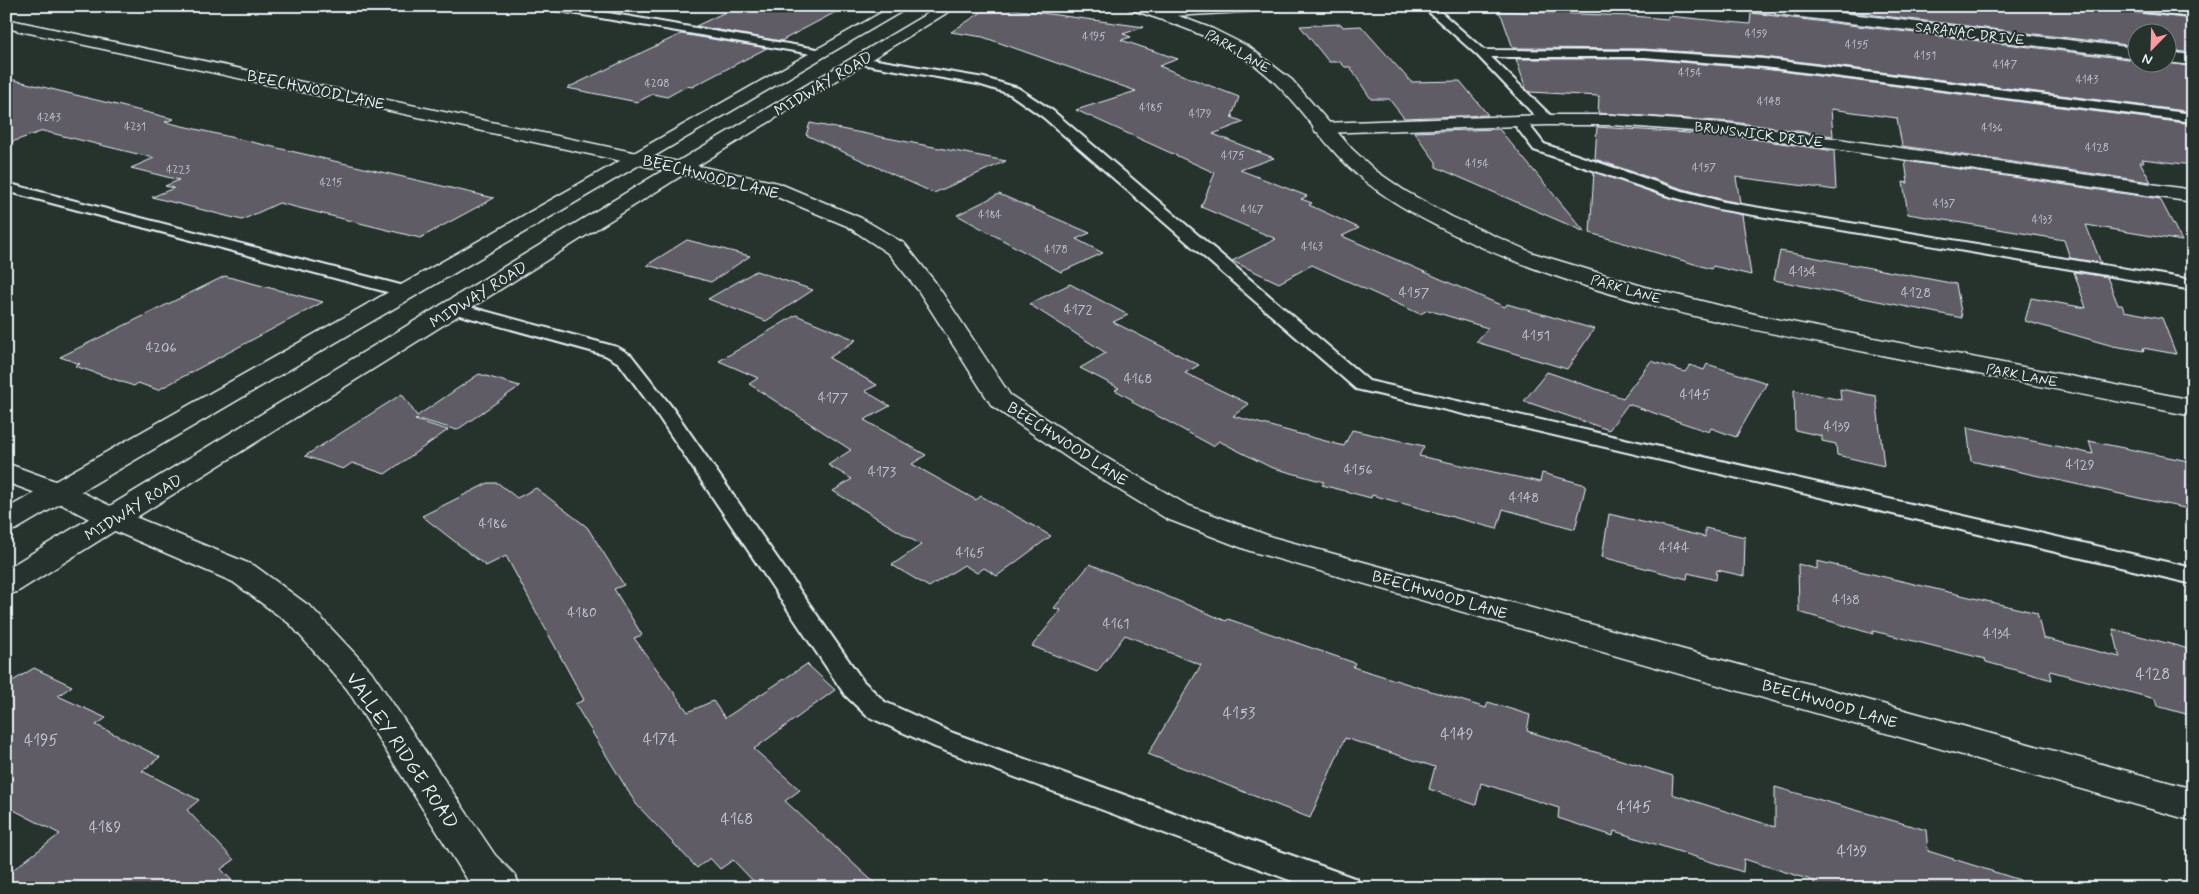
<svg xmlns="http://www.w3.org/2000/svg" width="2199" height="894" viewBox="0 0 2199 894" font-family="Mynerve,sans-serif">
  <rect width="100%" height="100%" fill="#26332d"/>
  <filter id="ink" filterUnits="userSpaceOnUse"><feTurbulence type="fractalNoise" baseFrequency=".02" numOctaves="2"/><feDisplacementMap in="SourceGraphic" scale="10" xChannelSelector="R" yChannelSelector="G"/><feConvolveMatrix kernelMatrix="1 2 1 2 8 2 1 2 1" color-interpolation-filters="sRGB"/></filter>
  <g filter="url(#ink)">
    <path fill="#5e5b66" stroke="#e8f1f8" d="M 738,6 L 847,6 L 781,41 L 696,26 Z
      M 991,6 L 1144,27 L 1123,34 L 1131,37 L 1121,40 L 1178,59 L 1159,66 L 1239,97 L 1232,116 L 1234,116 L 1231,117 L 1244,122 L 1213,134 L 1274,158 L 1240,170 L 1307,196 L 1301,199 L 1312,203 L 1309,205 L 1359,228 L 1342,236 L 1505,307 L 1507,304 L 1594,329 L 1567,369 L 1476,342 L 1488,328 L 1428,310 L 1420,314 L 1312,265 L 1279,283 L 1232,261 L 1276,239 L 1201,207 L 1215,173 L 1076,110 L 1136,91 L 983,37 L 951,32 Z
      M 1800,6 L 2113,6 L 2120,11 L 2193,19 L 2193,53 L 2166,50 L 2166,32 L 2136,32 L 2136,46 Z
      M 1498,11 L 1632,16 L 1668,19 L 1668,16 L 1750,24 L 1751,13 L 2136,60 L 2136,62 L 2164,62 L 2193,67 L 2193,112 L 1764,57 L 1644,49 L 1513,48 L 1502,17 Z
      M 1341,24 L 1343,27 L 1361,26 L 1411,82 L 1460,81 L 1488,115 L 1404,118 L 1389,99 L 1371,99 L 1350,67 L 1345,67 L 1340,62 L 1329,62 L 1300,26 Z
      M 681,34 L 767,48 L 692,87 L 687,86 L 667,97 L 653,94 L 637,102 L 567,88 Z
      M 1516,59 L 1644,59 L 1764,69 L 2193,124 L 2193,165 L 2142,159 L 2144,162 L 2140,162 L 2151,182 L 1902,146 L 1897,118 L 1831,109 L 1833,136 L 1733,122 L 1598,113 L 1599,96 L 1530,92 L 1526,89 Z
      M 6,78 L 174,119 L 165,122 L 494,198 L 420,238 L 279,203 L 242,220 L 152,197 L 174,188 L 165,186 L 179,180 L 131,168 L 154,158 L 43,131 L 6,144 Z
      M 810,123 L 1006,161 L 934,193 L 806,135 Z
      M 1597,127 L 1733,136 L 1834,151 L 1836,190 L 1736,177 L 1740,203 L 1724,200 L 1680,188 L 1595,159 Z
      M 1499,129 L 1585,232 L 1436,167 L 1436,162 L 1414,132 Z
      M 1905,161 L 2160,199 L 2182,241 L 2086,225 L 2101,263 L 2070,258 L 2064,240 L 1908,214 L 1903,182 L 1908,183 Z
      M 1594,172 L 1669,198 L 1742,215 L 1751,275 L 1713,266 L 1711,269 L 1590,233 Z
      M 999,194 L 1090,233 L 1076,239 L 1103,253 L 1061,272 L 957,215 Z
      M 687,240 L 750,256 L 711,282 L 647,265 Z
      M 1780,251 L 1956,284 L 1962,318 L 1774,280 Z
      M 756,271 L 813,290 L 766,321 L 708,299 Z
      M 2074,272 L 2107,277 L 2118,305 L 2122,305 L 2124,311 L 2162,318 L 2176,354 L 2143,348 L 2144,351 L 2113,346 L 2025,321 L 2031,298 L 2086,308 Z
      M 225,276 L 323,302 L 158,390 L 138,383 L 134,386 L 75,366 L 80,364 L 60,357 Z
      M 1070,284 L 1128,315 L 1113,322 L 1199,365 L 1185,373 L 1249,404 L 1233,416 L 1344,446 L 1352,430 L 1424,446 L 1419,456 L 1540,482 L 1542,473 L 1586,485 L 1575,529 L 1503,509 L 1497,529 L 1372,495 L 1371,498 L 1322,485 L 1324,482 L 1270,467 L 1219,441 L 1213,446 L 1132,402 L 1133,400 L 1115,390 L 1119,388 L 1080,368 L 1106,353 L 1029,304 Z
      M 796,315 L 856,340 L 829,358 L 877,385 L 865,391 L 890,406 L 864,420 L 926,455 L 912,464 L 976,500 L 981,496 L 1051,536 L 997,576 L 984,568 L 977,573 L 964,565 L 929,587 L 892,565 L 921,545 L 833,491 L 852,479 L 828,465 L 851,450 L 749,384 L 758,378 L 719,361 Z
      M 1651,361 L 1685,372 L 1690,365 L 1704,370 L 1707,364 L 1767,383 L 1736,437 L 1711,428 L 1709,432 L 1628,404 L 1609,430 L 1524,401 L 1547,372 L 1623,398 Z
      M 479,374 L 520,386 L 457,430 L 418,419 L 415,420 L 448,430 L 385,474 L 352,463 L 343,469 L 305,456 L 402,394 L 417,416 Z
      M 1840,389 L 1876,396 L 1884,466 L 1837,455 L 1836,444 L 1822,441 L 1822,436 L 1795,430 L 1794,390 L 1841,400 Z
      M 1967,427 L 2093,454 L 2089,441 L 2193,462 L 2193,510 L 1971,461 Z
      M 488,483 L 498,483 L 517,498 L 536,488 L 587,527 L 624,585 L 614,589 L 642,635 L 634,638 L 688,712 L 713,701 L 725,718 L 807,664 L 835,690 L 754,749 L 800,790 L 785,801 L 880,888 L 760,888 L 733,860 L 720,869 L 710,858 L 697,868 L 636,804 L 575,704 L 584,700 L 506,556 L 486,566 L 422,516 Z
      M 1609,514 L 1705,537 L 1705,528 L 1745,537 L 1744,576 L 1717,570 L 1716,580 L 1688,573 L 1687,579 L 1602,557 Z
      M 1817,561 L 2037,613 L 2043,638 L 2120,657 L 2113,629 L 2193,650 L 2193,716 L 2157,706 L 2155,699 L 2050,671 L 2052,680 L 1986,662 L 1985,659 L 1894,636 L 1873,631 L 1873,634 L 1799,612 L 1798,564 L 1817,569 Z
      M 1090,564 L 1226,621 L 1228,619 L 1355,663 L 1353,667 L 1486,708 L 1488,702 L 1530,715 L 1527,731 L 1673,776 L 1672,794 L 1775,827 L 1775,787 L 1926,830 L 1928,851 L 2020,880 L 2019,888 L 1814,888 L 1814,881 L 1744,859 L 1743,872 L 1614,831 L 1613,836 L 1558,818 L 1559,808 L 1481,783 L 1476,805 L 1429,789 L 1435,767 L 1345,738 L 1310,818 L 1148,754 L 1201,665 L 1125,635 L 1097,672 L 1032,646 L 1061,610 L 1054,608 Z
      M 34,668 L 72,686 L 58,696 L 106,718 L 96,725 L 160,757 L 142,771 L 199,800 L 187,810 L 234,860 L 221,869 L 239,888 L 6,888 L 6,875 L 60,834 L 6,806 L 6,685 Z"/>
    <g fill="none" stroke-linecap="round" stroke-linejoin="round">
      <defs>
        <path id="service" d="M 543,6 L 568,6 L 823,50 L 829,53 L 823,56 L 548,9 Z
          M 1422,6 L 1434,6 L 1484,50 L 1644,51 L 1764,59 L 2193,114 L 2193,122 L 1764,67 L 1644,57 L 1491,57 L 1552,117 L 1554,120 L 1547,124 L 1542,123 L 1477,55 Z
          M 2115,6 L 2151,6 L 2193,11 L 2193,17 L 2120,9 Z
          M 859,57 L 984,78 L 1018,88 L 1053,111 L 1369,381 L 2193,568 L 2193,584 L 1356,389 L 1043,117 L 1010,94 L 978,84 L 855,63 L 853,61 Z
          M 1518,116 L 1523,117 L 1544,144 L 1679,190 L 1724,202 L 2193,280 L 2193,290 L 1718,209 L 1669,196 L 1534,150 L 1511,120 Z
          M 6,183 L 412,288 L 414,292 L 412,296 L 406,297 L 6,191 Z
          M 455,303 L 617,347 L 631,355 L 671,406 L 863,681 L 885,702 L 953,733 L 1357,879 L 1362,888 L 1311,888 L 935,747 L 867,716 L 845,695 L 656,413 L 619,363 L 605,355 L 449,312 L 446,308 L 449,304 Z"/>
        <path id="minor" d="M 1198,6 L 1287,6 L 1280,10 L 1156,17 L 1151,16 L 1149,13 L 1151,10 L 1156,9 Z
          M 1736,6 L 1782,6 L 2136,48 L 2136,58 L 1743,10 Z
          M 6,19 L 778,183 L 861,218 L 905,244 L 935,282 L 1010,395 L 1100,454 L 1187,505 L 1272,537 L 2193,789 L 2193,821 L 1250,551 L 1167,519 L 1080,466 L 992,406 L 918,290 L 889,254 L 847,226 L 765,192 L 6,28 Z
          M 2166,52 L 2193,55 L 2193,65 L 2166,62 Z
          M 1547,115 L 1613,115 L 1733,124 L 2193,190 L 2193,202 L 1733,134 L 1613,125 L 1547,125 L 1322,133 L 1316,132 L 1313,128 L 1316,124 L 1322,123 Z
          M 6,463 L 69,486 L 123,512 L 255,566 L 312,608 L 371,671 L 495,855 L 515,875 L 521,888 L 475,888 L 467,879 L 347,689 L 290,624 L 233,582 L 103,526 L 49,498 L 6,482 Z"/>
        <path id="tertiary" d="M 1127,6 L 1150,6 L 1176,15 L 1213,29 L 1249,47 L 1292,80 L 1352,149 L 1376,171 L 1405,191 L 1452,217 L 1533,253 L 1652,289 L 1771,318 L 2193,400 L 2193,416 C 2085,395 1978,374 1871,353 C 1734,327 1581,296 1455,235 C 1414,215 1370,191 1339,157 C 1311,127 1290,92 1256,66 C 1219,38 1173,23 1129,9 Z"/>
        <path id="secondary" d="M 893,6 L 911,6 L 17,529 L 6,532 L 6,509 Z
          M 940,6 L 958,6 L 689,171 L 17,592 L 6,595 L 6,569 L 675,163 Z"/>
      </defs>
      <use href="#service" stroke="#e8f1f8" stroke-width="4"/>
      <use href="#minor" stroke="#e8f1f8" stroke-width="3"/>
      <use href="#tertiary" stroke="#e8f1f8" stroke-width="3"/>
      <use href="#secondary" stroke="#e8f1f8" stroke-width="3"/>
      <use href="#service" fill="#26332d" fill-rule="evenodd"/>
      <use href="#minor" fill="#26332d" fill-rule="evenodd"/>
      <use href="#tertiary" fill="#26332d" fill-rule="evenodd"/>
      <use href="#secondary" fill="#26332d" fill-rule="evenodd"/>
    </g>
  </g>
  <g text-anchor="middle" stroke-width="4" stroke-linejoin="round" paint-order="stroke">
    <g font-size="11" fill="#c6ccd4">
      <text x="1756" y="37">4159</text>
      <text x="1094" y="40">4195</text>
      <text x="1857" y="48">4155</text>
      <text x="1925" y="59">4151</text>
      <text x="2005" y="68">4147</text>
      <text x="1690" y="76">4154</text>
      <text x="2087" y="83">4143</text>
      <text x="657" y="87">4208</text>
      <text x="1769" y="105">4148</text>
      <text x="1151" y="111">4185</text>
      <text x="1200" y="117">4179</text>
      <text x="49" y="121">4243</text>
      <text x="135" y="130">4231</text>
      <text x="1992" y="131">4136</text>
      <text x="2097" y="151">4128</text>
      <text x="1233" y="159">4175</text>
      <text x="1477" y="167">4154</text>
      <text x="1704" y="171">4157</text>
      <text x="178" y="173">4223</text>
      <text x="331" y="186">4215</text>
      <text x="1944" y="207">4137</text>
      <text x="1252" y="213">4167</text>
      <text x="990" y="218">4184</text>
      <text x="2042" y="223">4133</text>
      <text x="1312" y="250">4163</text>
      <text x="1056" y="253">4178</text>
    </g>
    <g font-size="14" fill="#e8f1f8" stroke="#26332d">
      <text transform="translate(1970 33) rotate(7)" y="5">SARANAC DRIVE</text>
      <text transform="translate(1238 51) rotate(30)" y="5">PARK LANE</text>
      <text transform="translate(1759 134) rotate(7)" y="5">BRUNSWICK DRIVE</text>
      <text transform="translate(1626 289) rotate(16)" y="5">PARK LANE</text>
      <text transform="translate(2022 375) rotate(11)" y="5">PARK LANE</text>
    </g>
    <g font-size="14" fill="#c6ccd4">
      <text x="1803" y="276">4134</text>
      <text x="1414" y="297">4157</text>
      <text x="1916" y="297">4128</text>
      <text x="1078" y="314">4172</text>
      <text x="1536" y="340">4151</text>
      <text x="161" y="352">4206</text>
      <text x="1138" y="383">4168</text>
      <text x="1695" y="399">4145</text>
      <text x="833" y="402">4177</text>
      <text x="1837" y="431">4139</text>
      <text x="2080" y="469">4129</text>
      <text x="1358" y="474">4156</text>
      <text x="882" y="476">4173</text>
      <text x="1524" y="502">4148</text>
      <text x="493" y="528">4186</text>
      <text x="1674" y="552">4144</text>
      <text x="970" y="557">4165</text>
      <text x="1846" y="604">4138</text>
      <text x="582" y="617">4180</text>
      <text x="1116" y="628">4161</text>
      <text x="1997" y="638">4134</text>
    </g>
    <g font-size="16" fill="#e8f1f8" stroke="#26332d">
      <text transform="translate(823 83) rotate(-31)" y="6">MIDWAY ROAD</text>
      <text transform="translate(316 89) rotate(12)" y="6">BEECHWOOD LANE</text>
      <text transform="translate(711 176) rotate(14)" y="6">BEECHWOOD LANE</text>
      <text transform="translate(478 294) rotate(-32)" y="6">MIDWAY ROAD</text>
      <text transform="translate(1068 443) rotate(33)" y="6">BEECHWOOD LANE</text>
      <text transform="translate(133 507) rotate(-32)" y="6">MIDWAY ROAD</text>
      <text transform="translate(1440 594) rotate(16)" y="6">BEECHWOOD LANE</text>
      <text transform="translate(1830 703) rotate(16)" y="6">BEECHWOOD LANE</text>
    </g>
    <g font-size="16" fill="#c6ccd4">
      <text x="2153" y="679">4128</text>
      <text x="1239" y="718">4153</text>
      <text x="1457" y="739">4149</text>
      <text x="660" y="744">4174</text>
      <text x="41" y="745">4195</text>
      <text x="1634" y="812">4145</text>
      <text x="737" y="824">4168</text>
      <text x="105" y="832">4189</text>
      <text x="1852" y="856">4139</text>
    </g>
    <g font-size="19" fill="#e8f1f8" stroke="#26332d">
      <text transform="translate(403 750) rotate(56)" y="7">VALLEY RIDGE ROAD</text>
    </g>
  </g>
  <rect width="2199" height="894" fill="none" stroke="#26332d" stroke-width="25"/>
  <rect x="12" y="12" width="2174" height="869" fill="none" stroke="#e8f1f8" stroke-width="2" filter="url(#ink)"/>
  <g transform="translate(2152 48) rotate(203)"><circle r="24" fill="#26332d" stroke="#747f7e"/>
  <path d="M0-4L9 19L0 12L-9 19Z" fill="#ff9aa2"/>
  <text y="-8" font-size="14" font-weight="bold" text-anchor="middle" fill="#e8f1f8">N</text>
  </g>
</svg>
